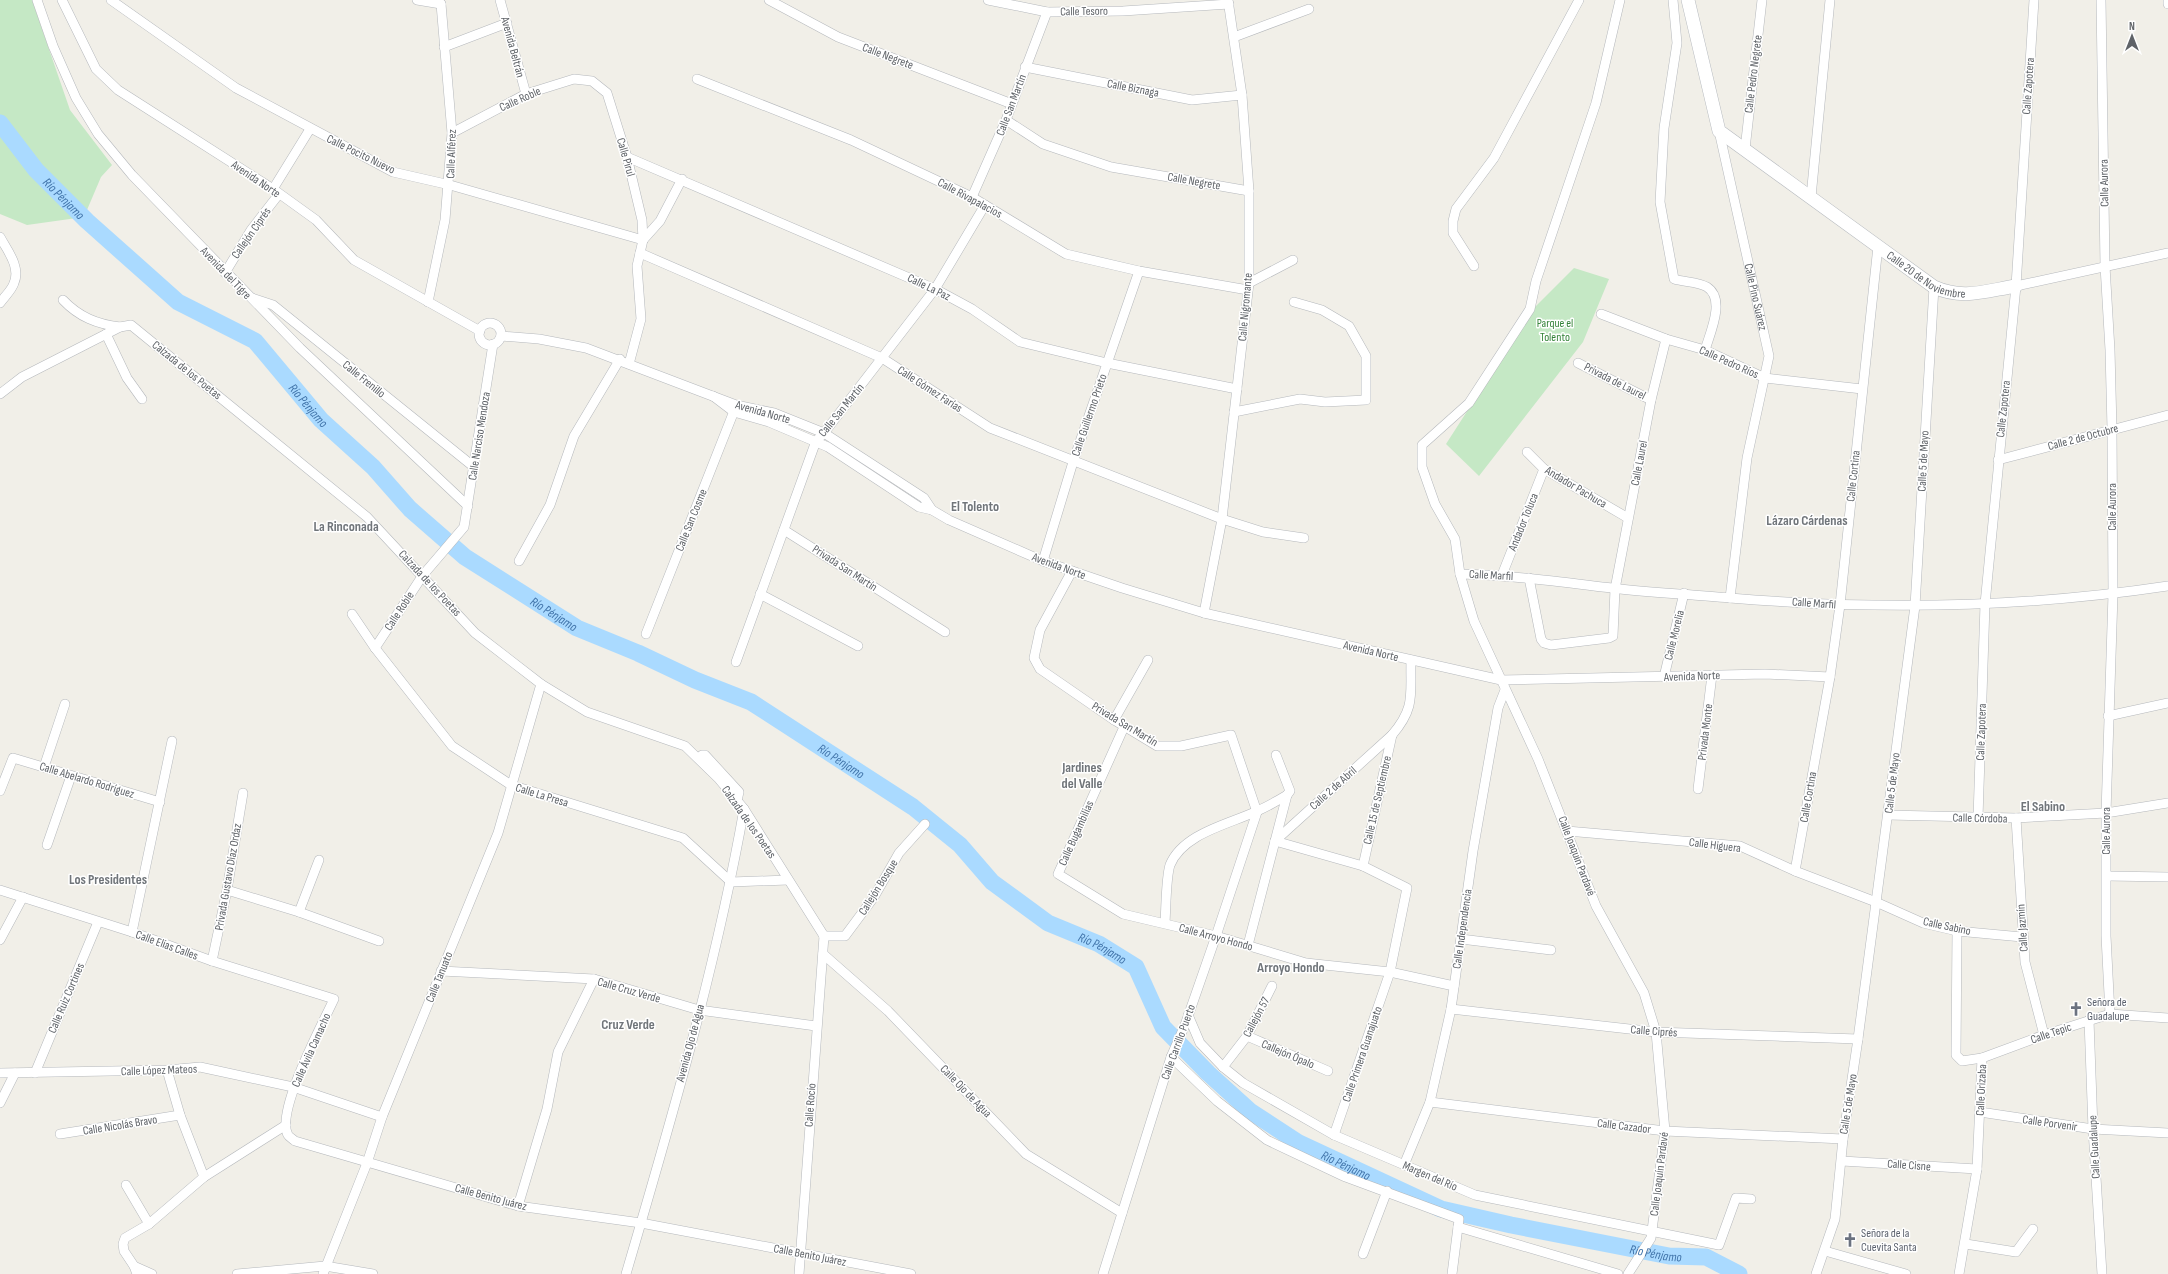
<svg xmlns="http://www.w3.org/2000/svg" width="2168" height="1274" viewBox="0 0 2168 1274" font-family="'Sofia Sans Condensed',sans-serif">
  <rect width="100%" height="100%" fill="#f1efe8"/>
  <path fill="#c5e8c5" d="M 0,0 L 32,0 L 70,110 L 112,165 L 101,177 L 84,217 L 27,225 L 0,214 Z
    M 1574,268 L 1609,279 L 1583,342 L 1479,476 L 1446,444 L 1533,309 Z"/>
  <g fill="none" stroke-linecap="round" stroke-linejoin="round">
    <path stroke="#aadaff" stroke-width="17" id="s1" d="M 0,123 L 36,170 L 87,221 L 178,302 L 255,341 L 321,420 L 373,467 L 410,509 L 465,557 L 577,628 L 638,653 L 695,680 L 751,702 L 913,807 L 960,845 L 992,882 L 1048,923 L 1099,944 L 1136,967 L 1163,1027 L 1208,1073 L 1250,1111 L 1299,1143 L 1441,1209 L 1511,1225 L 1669,1256 L 1706,1257 L 1739,1274"/>
    <defs>
      <g id="street">
        <path d="M 37,0 L 53,46 L 76,98 L 98,134 L 132,175 L 300,348 L 468,506"/>
        <path d="M 62,0 L 96,69 L 118,90 L 273,189 L 316,220 L 354,260 L 480,331"/>
        <path d="M 111,0 L 236,88 L 393,172 L 450,185 L 643,240"/>
        <path d="M 417,0 L 441,4"/>
        <path d="M 500,0 L 526,94"/>
        <path d="M 769,0 L 838,37 L 1012,104"/>
        <path d="M 988,0 L 1047,12 L 1123,11 L 1229,4"/>
        <path d="M 1620,0 L 1596,103 L 1536,281 L 1530,309 L 1469,403 L 1422,445 L 1422,467 L 1435,504 L 1455,539 L 1460,574 L 1474,621 L 1538,759 L 1596,906 L 1644,993 L 1656,1032 L 1665,1131 L 1651,1238 L 1628,1274"/>
        <path d="M 1673,0 L 1677,43 L 1664,128 L 1660,202 L 1674,279 C 1684,282 1699,282 1707,287 C 1726,299 1710,333 1705,350"/>
        <path d="M 2101,0 L 2105,266 L 2110,350 L 2112,429 L 2113,594 L 2106,813 L 2106,936 L 2110,1014"/>
        <path d="M 2168,0 L 2168,4"/>
        <path d="M 1234,37 L 1309,9"/>
        <path d="M 444,47 L 507,23"/>
        <path d="M 1025,67 L 1192,100 L 1242,95"/>
        <path d="M 697,79 L 851,140 L 972,197 L 1066,254 L 1139,271 L 1248,290"/>
        <path d="M 1006,120 L 1043,144 L 1111,167 L 1249,191"/>
        <path id="s2" d="M 1719,131 L 1769,356 L 1747,458 L 1730,598"/>
        <path d="M 452,133 L 526,94 L 574,79 L 592,81 L 607,93 L 627,157 L 642,220 L 643,240 L 637,266 L 641,319 L 629,364"/>
        <path d="M 1745,149 L 1762,0"/>
        <path d="M 627,157 L 935,289 L 972,309 L 1020,342 L 1107,363 L 1237,389"/>
        <path d="M 273,189 L 310,129"/>
        <path d="M 972,197 L 1006,120 L 1047,12"/>
        <path d="M 1811,197 L 1830,0"/>
        <path d="M 0,237 C 7,250 21,267 14,283 C 12,290 4,297 0,303"/>
        <path d="M 643,240 L 660,221 L 682,179"/>
        <path d="M 640,253 L 882,358 L 990,428 L 1222,519 L 1263,532 L 1304,538"/>
        <path d="M 1474,266 L 1453,233 L 1453,221 L 1456,209 L 1494,158 L 1579,0"/>
        <path d="M 225,273 L 251,230 L 279,194"/>
        <path d="M 1249,283 L 1293,260"/>
        <path d="M 2016,286 L 2168,253"/>
        <path d="M 252,298 L 273,305 L 474,467"/>
        <path d="M 63,300 C 79,317 97,324 120,327"/>
        <path d="M 428,302 L 445,220 L 452,133 L 441,4"/>
        <path d="M 1601,314 L 1666,339 L 1705,350 L 1765,378 L 1862,389"/>
        <circle cx="490" cy="334" r="11"/>
        <path d="M 106,334 L 127,378 L 142,399"/>
        <path d="M 501,336 L 539,339 L 586,348 L 736,405 L 774,413 L 824,433 L 924,498 L 932,510"/>
        <path d="M 1578,363 L 1651,400"/>
        <path d="M 0,394 L 22,377 L 120,327 L 131,325 L 367,517 L 475,633 L 541,684 L 587,712 L 685,746 L 719,779 L 744,809 L 824,936"/>
        <path d="M 713,396 L 734,412 L 769,422 L 828,447 L 919,507 L 932,510 L 949,520 L 1043,561 L 1122,588 L 1204,613 L 1501,680 L 1765,674 L 1830,677"/>
        <path d="M 1234,412 L 1300,399 L 1325,402 L 1366,400 L 1366,356 L 1349,326 L 1322,310 L 1294,302"/>
        <path d="M 1527,452 L 1544,469 L 1628,518"/>
        <path d="M 1998,460 L 2168,415"/>
        <path d="M 784,530 L 945,632"/>
        <path d="M 519,561 L 550,505 L 574,436 L 620,359"/>
        <path d="M 1043,561 L 1073,462 L 1139,271"/>
        <path d="M 1072,571 L 1040,630 L 1034,658 L 1040,669 L 1114,720 L 1157,746 L 1181,746 L 1231,735 L 1257,812 L 1216,936 L 1185,1025 L 1171,1057 L 1103,1274"/>
        <path d="M 1460,574 C 1511,575 1561,582 1612,588 C 1651,593 1691,594 1730,598 C 1876,610 2023,608 2168,586"/>
        <path d="M 1502,575 L 1544,469"/>
        <path d="M 1529,578 L 1541,639 L 1544,643 L 1551,645 L 1609,638 L 1613,636 L 1615,589 L 1651,400 L 1666,339"/>
        <path d="M 760,594 L 858,646"/>
        <path d="M 1204,613 L 1222,519 L 1249,283 L 1249,191 L 1242,95 L 1228,0"/>
        <path d="M 352,614 L 375,648 L 452,746 L 511,785 L 683,838 L 731,882 L 788,880"/>
        <path d="M 646,634 L 736,406"/>
        <path d="M 375,648 L 423,575 L 464,527 L 493,344"/>
        <path d="M 736,662 L 816,441 L 824,433 L 935,289 L 985,205"/>
        <path d="M 1664,677 L 1684,593"/>
        <path d="M 2108,716 L 2168,703"/>
        <path d="M 1114,720 L 1148,660"/>
        <path d="M 1124,727 L 1058,874 L 1123,914 L 1216,936 L 1306,963 L 1390,972 L 1454,986"/>
        <path d="M 698,758 L 702,755 L 705,755 L 739,792 L 737,801"/>
        <path d="M 44,767 L 65,704"/>
        <path d="M 1698,789 L 1712,675"/>
        <path d="M 0,791 L 13,758 L 160,802"/>
        <path d="M 1888,815 L 2016,818 L 2106,813 L 2168,803"/>
        <path d="M 1978,818 L 1985,604 L 2016,286 L 2034,0"/>
        <path d="M 2016,818 L 2025,962 L 2044,1035"/>
        <path d="M 1567,831 L 1740,846 L 1795,871 L 1876,902 L 1923,923 L 1957,931 L 2022,937"/>
        <path d="M 1275,841 L 1363,866 L 1407,888 L 1390,972 L 1334,1135"/>
        <path d="M 1275,841 L 1392,735 C 1416,707 1410,694 1411,660"/>
        <path d="M 47,845 L 71,776"/>
        <path d="M 1363,866 L 1392,735"/>
        <path d="M 1795,871 L 1830,677 L 1840,605 L 1878,246"/>
        <path d="M 2107,876 L 2168,877"/>
        <path d="M 0,890 L 132,932 L 212,961 L 334,999 C 323,1023 275,1112 288,1135 C 289,1137 293,1139 295,1141 L 518,1206 L 641,1223 L 911,1274"/>
        <path d="M 227,890 L 299,912 L 379,941"/>
        <path d="M 299,912 L 319,860"/>
        <path d="M 1165,923 C 1166,908 1166,877 1170,865 C 1183,833 1230,824 1257,811 C 1267,807 1277,801 1287,795 L 1290,791 L 1276,755"/>
        <path d="M 1957,931 L 1956,1055 L 1962,1061 L 1982,1058 L 2044,1035 L 2110,1014 L 2168,1018"/>
        <path d="M 132,932 L 172,741"/>
        <path d="M 824,936 L 845,936 L 874,897 L 899,853 L 925,824"/>
        <path d="M 1461,939 L 1551,950"/>
        <path d="M 0,940 L 23,897"/>
        <path d="M 1248,945 L 1287,795"/>
        <path d="M 823,954 L 888,1011 L 1026,1154 L 1122,1213"/>
        <path d="M 212,961 L 227,890 L 243,793"/>
        <path d="M 441,971 L 594,979 L 699,1010 L 816,1026"/>
        <path d="M 1451,1009 L 1656,1032 L 1858,1039"/>
        <path d="M 1188,1015 L 1200,1043 L 1223,1067 L 1243,1083 L 1334,1135 L 1475,1195 L 1719,1245 L 1736,1198 L 1751,1199"/>
        <path d="M 2089,1020 L 2093,1129 L 2102,1274"/>
        <path d="M 1247,1036 L 1328,1071"/>
        <path d="M 1171,1057 L 1217,1101 L 1267,1140 L 1343,1176 L 1459,1219 L 1452,1274"/>
        <path d="M 1223,1067 L 1247,1036 L 1272,986"/>
        <path d="M 167,1070 L 180,1115 L 204,1177"/>
        <path d="M 0,1073 L 167,1070 L 200,1067 L 293,1087 L 382,1117"/>
        <path d="M 35,1073 L 98,922"/>
        <path d="M 1430,1102 L 1665,1131 L 1843,1139"/>
        <path d="M 0,1103 L 15,1073"/>
        <path d="M 1980,1112 L 2093,1129 L 2168,1133"/>
        <path d="M 60,1134 L 180,1115"/>
        <path d="M 1842,1161 L 1977,1169"/>
        <path d="M 1404,1165 L 1430,1102 L 1451,1009 L 1473,851 L 1498,708 L 1505,690"/>
        <path d="M 126,1185 L 149,1224"/>
        <path d="M 518,1206 L 547,1109 L 558,1052 L 594,979"/>
        <path d="M 1458,1227 L 1618,1274"/>
        <path d="M 1966,1244 L 2016,1252 L 2033,1229"/>
        <path d="M 1825,1251 L 1906,1274"/>
        <path d="M 1363,1254 L 1387,1191"/>
        <path d="M 134,1266 L 152,1274"/>
        <path d="M 137,1274 L 134,1266 L 124,1251 L 123,1244 L 125,1238 L 149,1224 L 204,1177 L 286,1125"/>
        <path d="M 237,1274 L 325,1266 L 373,1274"/>
        <path d="M 323,1274 L 367,1163 L 382,1117 L 498,833 L 541,684"/>
        <path d="M 626,1274 C 671,1121 716,967 744,809"/>
        <path d="M 799,1274 L 824,936"/>
        <path d="M 1816,1274 L 1835,1219 L 1843,1139 L 1858,1039 L 1915,606 L 1934,287"/>
        <path d="M 1959,1274 L 1977,1169 L 1982,1058"/>
      </g>
      <g id="secondary">
        <path id="s3" d="M 1688,0 L 1719,131 L 1934,287 C 1963,300 1985,291 2016,286"/>
      </g>
    </defs>
    <use href="#street" stroke="#b5b8bc" stroke-width="10"/>
    <use href="#secondary" stroke="#b6babf" stroke-width="14"/>
    <use href="#street" stroke="#fff" stroke-width="9"/>
    <use href="#secondary" stroke="#fff" stroke-width="13"/>
  </g>
  <defs>
    <symbol id="church-bare" viewBox="-9 -9 18 18"><path d="M-1.2-6h2.4v3.5h3.3v2.4h-3.3V6h-2.4V-.1h-3.3v-2.4h3.3Z" fill="#6b7280" stroke="#fff" stroke-width="2.5" paint-order="stroke"/></symbol>
  </defs>
  <g fill-rule="evenodd">
    <use href="#church-bare" x="2066" y="999" width="20" height="20"/>
    <use href="#church-bare" x="1840" y="1230" width="20" height="20"/>
  </g>
  <g text-anchor="middle" stroke-width="3" stroke-linejoin="round" paint-order="stroke">
    <g font-size="12" fill="#5f6368" stroke="#fff">
      <text transform="translate(1084 11) rotate(-1)" y="4">Calle Tesoro</text>
      <text transform="translate(513 47) rotate(75)" y="4">Avenida Beltrán</text>
      <text transform="translate(888 56) rotate(21)" y="4">Calle Negrete</text>
      <text transform="translate(1753 74) rotate(-83)" y="4">Calle Pedro Negrete</text>
      <text transform="translate(2028 86) rotate(-86)" y="4">Calle Zapotera</text>
      <text transform="translate(1133 88) rotate(11)" y="4">Calle Biznaga</text>
      <text transform="translate(520 99) rotate(-24)" y="4">Calle Roble</text>
      <text transform="translate(1011 105) rotate(-69)" y="4">Calle San Martín</text>
      <text transform="translate(361 154) rotate(26)" y="4">Calle Pocito Nuevo</text>
      <text transform="translate(451 154) rotate(-88)" y="4">Calle Alférez</text>
      <text transform="translate(626 157) rotate(74)" y="4">Calle Pirul</text>
      <text transform="translate(256 179) rotate(34)" y="4">Avenida Norte</text>
      <text transform="translate(1194 181) rotate(10)" y="4">Calle Negrete</text>
      <text transform="translate(2104 183) rotate(-91)" y="4">Calle Aurora</text>
      <text transform="translate(970 198) rotate(28)" y="4">Calle Rivapalacios</text>
      <text transform="translate(251 233) rotate(-55)" y="4">Callejón Ciprés</text>
      <text dy="4" stroke="none"><textPath href="#s3" startOffset="388">Calle 20 de Noviembre</textPath></text>
      <text transform="translate(226 273) rotate(46)" y="4">Avenida del Tigre</text>
      <text transform="translate(929 287) rotate(26)" y="4">Calle La Paz</text>
      <text dy="4" stroke="none"><textPath href="#s2" startOffset="170">Calle Pino Suárez</textPath></text>
      <text transform="translate(1245 307) rotate(-85)" y="4">Calle Nigromante</text>
      <text transform="translate(1729 362) rotate(24)" y="4">Calle Pedro Ríos</text>
      <text transform="translate(187 370) rotate(39)" y="4">Calzada de los Poetas</text>
      <text transform="translate(364 379) rotate(39)" y="4">Calle Frenillo</text>
      <text transform="translate(1615 381) rotate(27)" y="4">Privada de Laurel</text>
      <text transform="translate(930 389) rotate(33)" y="4">Calle Gómez Farías</text>
      <text transform="translate(2003 409) rotate(-84)" y="4">Calle Zapotera</text>
      <text transform="translate(841 410) rotate(-51)" y="4">Calle San Martín</text>
      <text transform="translate(763 412) rotate(16)" y="4">Avenida Norte</text>
      <text transform="translate(1089 415) rotate(-71)" y="4">Calle Guillermo Prieto</text>
      <text transform="translate(479 436) rotate(-81)" y="4">Calle Narciso Mendoza</text>
      <text transform="translate(2083 437) rotate(-15)" y="4">Calle 2 de Octubre</text>
      <text transform="translate(1923 461) rotate(-87)" y="4">Calle 5 de Mayo</text>
      <text transform="translate(1639 463) rotate(-79)" y="4">Calle Laurel</text>
      <text transform="translate(1853 476) rotate(-84)" y="4">Calle Cortina</text>
      <text transform="translate(1576 487) rotate(31)" y="4">Andador Pachuca</text>
      <text transform="translate(2112 507) rotate(-90)" y="4">Calle Aurora</text>
      <text transform="translate(691 520) rotate(-68)" y="4">Calle San Cosme</text>
      <text transform="translate(1523 522) rotate(-68)" y="4">Andador Toluca</text>
      <text transform="translate(1059 566) rotate(20)" y="4">Avenida Norte</text>
      <text transform="translate(845 568) rotate(33)" y="4">Privada San Martín</text>
      <text transform="translate(1491 575) rotate(3)" y="4">Calle Marfil</text>
      <text transform="translate(430 583) rotate(47)" y="4">Calzada de los Poetas</text>
      <text transform="translate(1814 603) rotate(4)" y="4">Calle Marfil</text>
      <text transform="translate(399 611) rotate(-57)" y="4">Calle Roble</text>
      <text transform="translate(1674 635) rotate(-76)" y="4">Calle Morelia</text>
      <text transform="translate(1371 651) rotate(13)" y="4">Avenida Norte</text>
      <text transform="translate(1692 676) rotate(-2)" y="4">Avenida Norte</text>
      <text transform="translate(1125 724) rotate(31)" y="4">Privada San Martín</text>
      <text transform="translate(1705 732) rotate(-83)" y="4">Privada Monte</text>
      <text transform="translate(1981 732) rotate(-88)" y="4">Calle Zapotera</text>
      <text transform="translate(87 780) rotate(17)" y="4">Calle Abelardo Rodríguez</text>
      <text transform="translate(1892 783) rotate(-83)" y="4">Calle 5 de Mayo</text>
      <text transform="translate(1333 788) rotate(-42)" y="4">Calle 2 de Abril</text>
      <text transform="translate(542 795) rotate(17)" y="4">Calle La Presa</text>
      <text transform="translate(1808 797) rotate(-80)" y="4">Calle Cortina</text>
      <text transform="translate(1377 800) rotate(-77)" y="4">Calle 15 de Septiembre</text>
      <text transform="translate(1980 818) rotate(1)" y="4">Calle Córdoba</text>
      <text transform="translate(749 822) rotate(55)" y="4">Calzada de los Poetas</text>
      <text transform="translate(2106 831) rotate(-90)" y="4">Calle Aurora</text>
      <text transform="translate(1076 833) rotate(-66)" y="4">Calle Bugambilias</text>
      <text transform="translate(1715 845) rotate(7)" y="4">Calle Higuera</text>
      <text transform="translate(1577 856) rotate(69)" y="4">Calle Joaquín Pardavé</text>
      <text transform="translate(228 877) rotate(-80)" y="4">Privada Gustavo Díaz Ordaz</text>
      <text transform="translate(878 887) rotate(-58)" y="4">Callejón Bosque</text>
      <text transform="translate(1947 926) rotate(12)" y="4">Calle Sabino</text>
      <text transform="translate(2022 928) rotate(-94)" y="4">Calle Jazmín</text>
      <text transform="translate(1462 929) rotate(-82)" y="4">Calle Independencia</text>
      <text transform="translate(1216 937) rotate(15)" y="4">Calle Arroyo Hondo</text>
      <text transform="translate(167 945) rotate(20)" y="4">Calle Elías Calles</text>
      <text transform="translate(439 977) rotate(-68)" y="4">Calle Tanuato</text>
      <text transform="translate(629 990) rotate(16)" y="4">Calle Cruz Verde</text>
      <text transform="translate(66 998) rotate(-67)" y="4">Calle Ruiz Cortines</text>
      <text transform="translate(1256 1017) rotate(-62)" y="4">Callejón 57</text>
      <text transform="translate(1654 1031) rotate(4)" y="4">Calle Ciprés</text>
      <text transform="translate(2051 1033) rotate(-19)" y="4">Calle Tepic</text>
      <text transform="translate(1178 1042) rotate(-70)" y="4">Calle Carrillo Puerto</text>
      <text transform="translate(690 1043) rotate(-75)" y="4">Avenida Ojo de Agua</text>
      <text transform="translate(311 1050) rotate(-66)" y="4">Calle Ávila Camacho</text>
      <text transform="translate(1288 1054) rotate(23)" y="4">Callejón Ópalo</text>
      <text transform="translate(1362 1054) rotate(-71)" y="4">Calle Primera Guanajuato</text>
      <text transform="translate(159 1070) rotate(-2)" y="4">Calle López Mateos</text>
      <text transform="translate(1981 1090) rotate(-87)" y="4">Calle Orizaba</text>
      <text transform="translate(966 1091) rotate(46)" y="4">Calle Ojo de Agua</text>
      <text transform="translate(1848 1104) rotate(-81)" y="4">Calle 5 de Mayo</text>
      <text transform="translate(810 1105) rotate(-86)" y="4">Calle Rocío</text>
      <text transform="translate(2050 1123) rotate(8)" y="4">Calle Porvenir</text>
      <text transform="translate(120 1125) rotate(-9)" y="4">Calle Nicolás Bravo</text>
      <text transform="translate(1624 1126) rotate(7)" y="4">Calle Cazador</text>
      <text transform="translate(2094 1147) rotate(-93)" y="4">Calle Guadalupe</text>
      <text transform="translate(1909 1165) rotate(4)" y="4">Calle Cisne</text>
      <text transform="translate(1659 1174) rotate(-83)" y="4">Calle Joaquín Pardavé</text>
      <text transform="translate(1430 1176) rotate(23)" y="4">Margen del Río</text>
      <text transform="translate(491 1197) rotate(15)" y="4">Calle Benito Juárez</text>
      <text transform="translate(810 1255) rotate(11)" y="4">Calle Benito Juárez</text>
    </g>
    <g font-size="12" fill="#348238" stroke="#fff">
      <text x="1555" y="327">Parque el<tspan x="1555" dy="14">Tolento</tspan></text>
    </g>
    <g font-size="12" fill="#5b616d" stroke="#fff" text-anchor="start">
      <text x="2087" y="1006">Señora de<tspan x="2087" dy="14">Guadalupe</tspan></text>
      <text x="1861" y="1237">Señora de la<tspan x="1861" dy="14">Cuevita Santa</tspan></text>
    </g>
    <g font-size="13" font-style="italic" fill="#4174aa" stroke="#fff">
      <text dy="5" stroke="none"><textPath href="#s1" startOffset="99">Río Pénjamo</textPath></text>
      <text dy="5" stroke="none"><textPath href="#s1" startOffset="423">Río Pénjamo</textPath></text>
      <text dy="5" stroke="none"><textPath href="#s1" startOffset="747">Río Pénjamo</textPath></text>
      <text dy="5" stroke="none"><textPath href="#s1" startOffset="1071">Río Pénjamo</textPath></text>
      <text dy="5" stroke="none"><textPath href="#s1" startOffset="1395">Río Pénjamo</textPath></text>
      <text dy="5" stroke="none"><textPath href="#s1" startOffset="1731">Río Pénjamo</textPath></text>
      <text dy="5" stroke="none"><textPath href="#s1" startOffset="2055">Río Pénjamo</textPath></text>
    </g>
    <g font-size="14" font-weight="bold" fill="#70757a" stroke="#fff">
      <text x="975" y="511">El Tolento</text>
      <text x="1807" y="525">Lázaro Cárdenas</text>
      <text x="346" y="531">La Rinconada</text>
      <text x="1082" y="772">Jardines<tspan x="1082" dy="16">del Valle</tspan></text>
      <text x="2043" y="811">El Sabino</text>
      <text x="108" y="884">Los Presidentes</text>
      <text x="1291" y="972">Arroyo Hondo</text>
      <text x="628" y="1029">Cruz Verde</text>
    </g>
  </g>
  <g transform="translate(2132 36)" stroke="#ffffff" stroke-width="3" paint-order="stroke">
  <path d="M0-3L7 15L0 10L-7 15Z" fill="#5f6368"/>
  <text y="-6" font-size="11" font-weight="bold" text-anchor="middle" fill="#5f6368">N</text>
  </g>
</svg>
